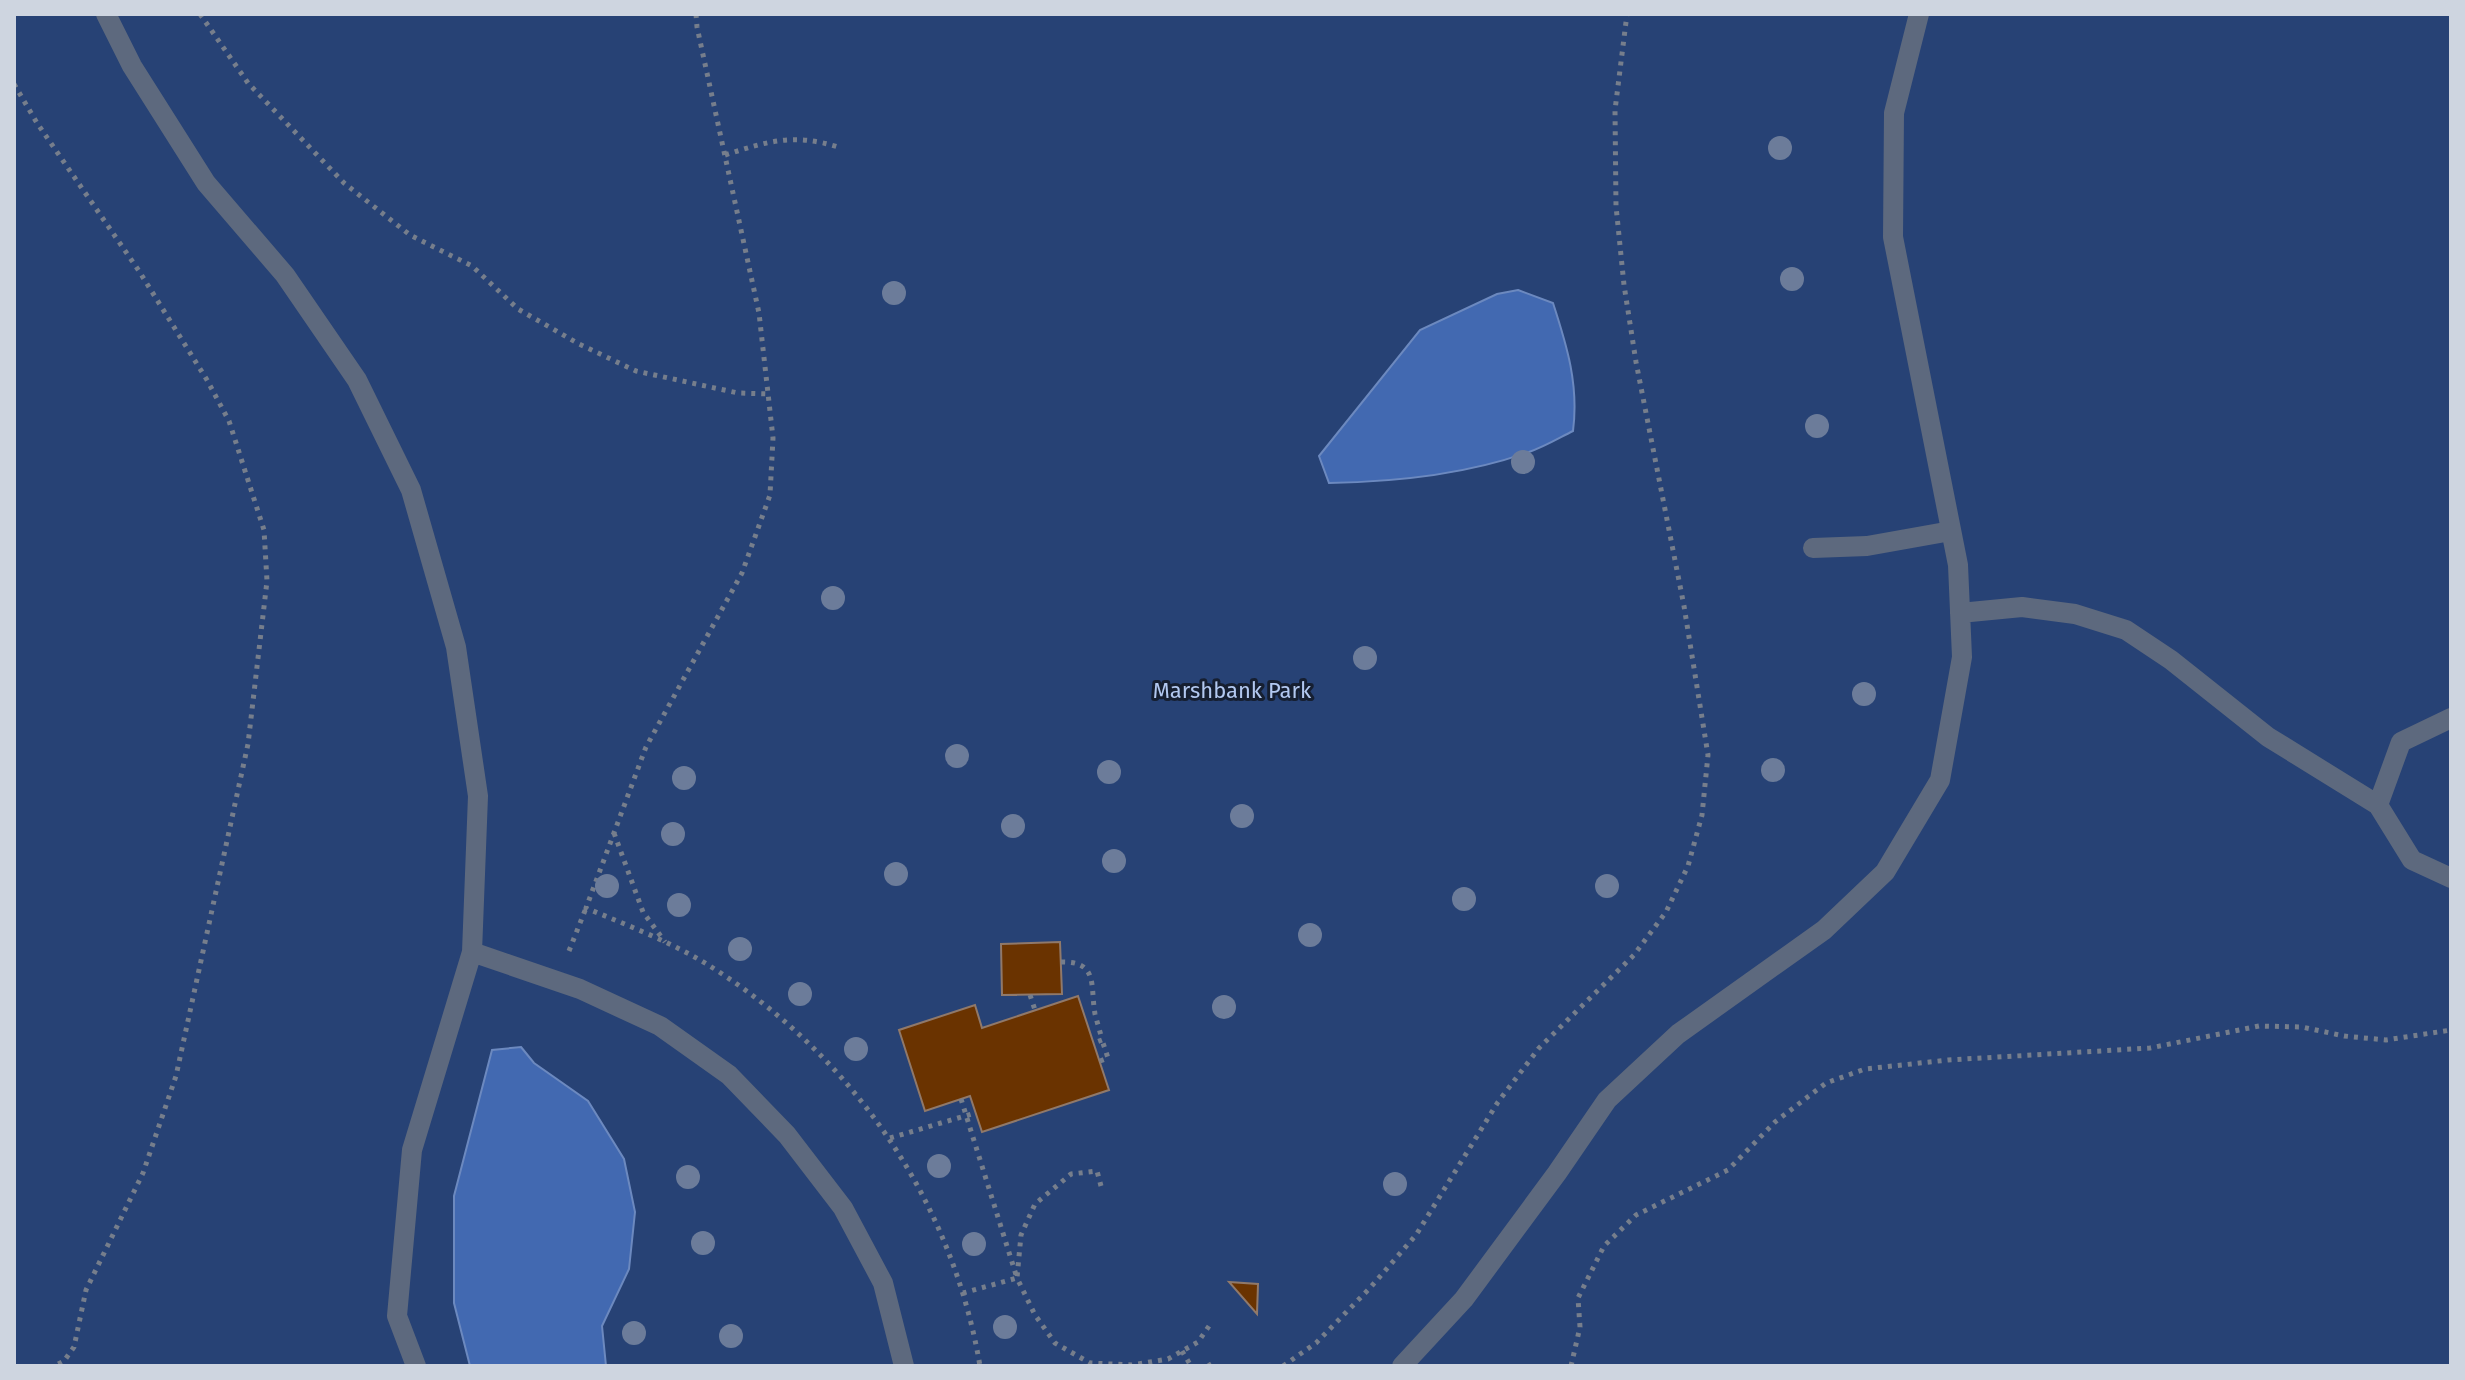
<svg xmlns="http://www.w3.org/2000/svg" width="2465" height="1380" viewBox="0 0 2465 1380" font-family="'Fira Sans',sans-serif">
  <rect width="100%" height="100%" fill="#161f31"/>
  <path fill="#274275" d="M 14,14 L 2451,14 L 2451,1366 L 14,1366 Z"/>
  <path fill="#4269b1" stroke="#6c89bf" stroke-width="2" d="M 1518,290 L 1553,303 C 1567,346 1579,385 1573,431 C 1559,438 1544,447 1529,452 C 1465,475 1396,482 1329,483 L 1319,456 L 1420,330 L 1497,294 Z
    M 521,1047 L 534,1063 L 588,1101 L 624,1159 L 635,1212 L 629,1269 L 602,1326 L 606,1366 L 470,1366 L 469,1362 L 454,1303 L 454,1196 L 492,1050 Z"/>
  <path fill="#6a3300" stroke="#90796a" stroke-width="2" d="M 1060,942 L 1062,994 L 1002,995 L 1001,944 Z
    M 1078,996 L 1109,1090 L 982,1132 L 970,1096 L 925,1111 L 899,1030 L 975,1005 L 982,1028 Z
    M 1229,1282 L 1258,1284 L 1257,1314 Z"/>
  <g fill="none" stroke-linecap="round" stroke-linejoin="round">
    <path stroke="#767e8c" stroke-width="5" stroke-dasharray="4 6" stroke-linecap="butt" d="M 200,14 L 248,83 L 344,183 L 410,235 L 472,266 L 518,309 L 579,344 L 636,371 L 738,393 L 770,394
      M 696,14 L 697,27 L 759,313 L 773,438 L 770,495 L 742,573 L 646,747 L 586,908 C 629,926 674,943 713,968 C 854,1058 952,1201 980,1366
      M 14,84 L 37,123 L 139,271 L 207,380 L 229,421 L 264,530 L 267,581 L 248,744 L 176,1076 L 143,1173 L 86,1290 L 74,1347 L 64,1361 L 54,1366
      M 725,155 C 769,141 793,133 838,147
      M 614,833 L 643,912 L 665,942
      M 569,951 L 586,908
      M 1061,962 C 1099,961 1090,986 1095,1014 C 1097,1022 1100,1031 1102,1040 L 1094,1043
      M 1030,995 L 1035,1010
      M 1100,1061 L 1108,1058 L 1102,1040
      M 961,1099 L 1017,1278 L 963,1293
      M 890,1138 L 975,1113
      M 1101,1186 L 1097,1171 L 1071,1174 L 1035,1204 L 1021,1235 L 1017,1278 L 1035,1315 L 1055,1343 L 1090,1363 L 1132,1365 L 1168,1359 L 1198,1342 L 1209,1326
      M 1182,1351 L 1191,1366
      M 1208,1366 L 1216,1361
      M 1283,1366 L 1316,1343 L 1370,1288 L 1416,1235 L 1498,1102 L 1539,1048 L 1634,955 L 1666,912 L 1688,866 L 1702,815 L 1708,755 L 1684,606 L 1636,362 L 1624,285 L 1616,206 L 1615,110 L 1627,14
      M 1571,1366 L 1580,1327 L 1578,1298 L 1604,1246 L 1636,1215 L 1728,1170 L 1775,1122 L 1826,1083 L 1865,1069 L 1948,1060 L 2150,1048 L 2259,1026 L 2302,1027 L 2344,1036 L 2386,1040 L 2451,1030"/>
    <path stroke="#5d697e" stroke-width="20" d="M 106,14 L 132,66 L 206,183 L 285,275 L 357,380 L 411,490 L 456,647 L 478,796 L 472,952 L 412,1150 L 397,1316 L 416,1366
      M 1813,548 L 1867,546 L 1951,531
      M 1960,613 L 2022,607 L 2075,614 L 2126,630 L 2171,660 L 2268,737 L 2378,805 L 2412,860 L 2451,878
      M 2378,805 L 2401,742 L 2451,718
      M 472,952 L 580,989 L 660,1026 L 729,1075 L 787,1135 L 843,1208 L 883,1283 L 904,1366
      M 1402,1366 L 1464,1299 L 1557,1173 L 1607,1100 L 1678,1034 L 1824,930 L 1885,872 L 1940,780 L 1962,657 L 1958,565 L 1893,237 L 1894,113 L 1919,14"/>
  </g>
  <g fill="#6c7c9a">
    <circle cx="1780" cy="148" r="12"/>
    <circle cx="1792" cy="279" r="12"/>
    <circle cx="894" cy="293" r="12"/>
    <circle cx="1817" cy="426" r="12"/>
    <circle cx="1523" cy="462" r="12"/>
    <circle cx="833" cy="598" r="12"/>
    <circle cx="1365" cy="658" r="12"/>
    <circle cx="1864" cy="694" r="12"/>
    <circle cx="957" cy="756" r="12"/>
    <circle cx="1773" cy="770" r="12"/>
    <circle cx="1109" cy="772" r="12"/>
    <circle cx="684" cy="778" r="12"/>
    <circle cx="1242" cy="816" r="12"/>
    <circle cx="1013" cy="826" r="12"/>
    <circle cx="673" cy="834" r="12"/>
    <circle cx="1114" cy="861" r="12"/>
    <circle cx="896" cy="874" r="12"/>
    <circle cx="607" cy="886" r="12"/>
    <circle cx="1607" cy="886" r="12"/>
    <circle cx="1464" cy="899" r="12"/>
    <circle cx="679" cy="905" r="12"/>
    <circle cx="1310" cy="935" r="12"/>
    <circle cx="740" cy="949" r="12"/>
    <circle cx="800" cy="994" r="12"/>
    <circle cx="1224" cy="1007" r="12"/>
    <circle cx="856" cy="1049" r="12"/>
    <circle cx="939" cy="1166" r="12"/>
    <circle cx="688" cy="1177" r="12"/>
    <circle cx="1395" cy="1184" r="12"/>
    <circle cx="703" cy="1243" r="12"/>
    <circle cx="974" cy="1244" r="12"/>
    <circle cx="1005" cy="1327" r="12"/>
    <circle cx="634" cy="1333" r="12"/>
    <circle cx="731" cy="1336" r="12"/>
  </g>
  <g text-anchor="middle" stroke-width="6" stroke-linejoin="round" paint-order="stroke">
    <g font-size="22" fill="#b2c8f0" stroke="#161f31">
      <text x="1232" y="698">Marshbank Park</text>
    </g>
  </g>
  <rect width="2465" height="1380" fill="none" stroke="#ced5e0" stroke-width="32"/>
</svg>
